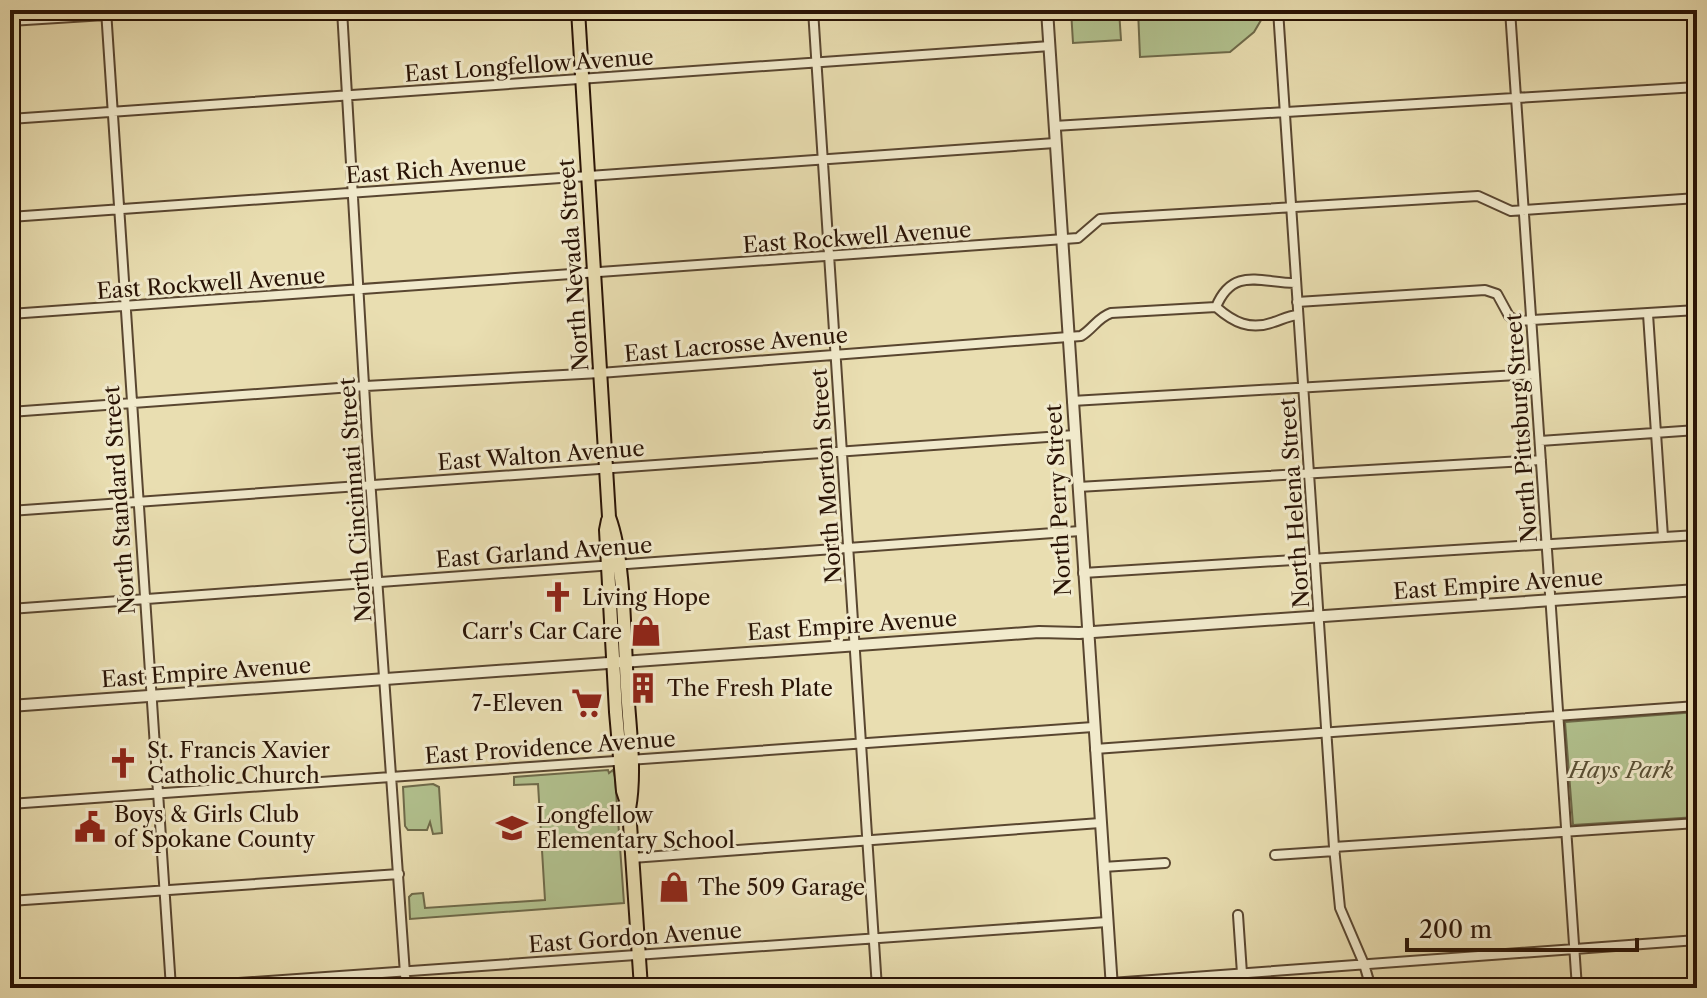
<svg xmlns="http://www.w3.org/2000/svg" width="1707" height="998" viewBox="0 0 1707 998" font-family="'Libre Caslon Text',serif">
  <rect width="100%" height="100%" fill="#e9deb1"/>
  <filter id="stains"><feTurbulence type="fractalNoise" baseFrequency=".0025" numOctaves="4"/><feColorMatrix values="0 0 0 0 .2 0 0 0 0 .09 0 0 0 0 .02 0 0 0 .5 -.17"/></filter>
  <radialGradient id="worn" r=".72"><stop offset=".6" stop-color="#630" stop-opacity="0"/><stop offset="1" stop-color="#630" stop-opacity=".3"/></radialGradient>
  <path fill="#b2c28f" stroke="#6e6a4a" stroke-width="2" d="M 1071,10 L 1119,10 L 1121,40 L 1073,43 Z
    M 1138,10 L 1267,10 L 1254,32 L 1230,52 L 1140,57 Z
    M 1697,712 L 1697,817 L 1573,825 L 1565,722 Z
    M 608,770 L 609,773 L 613,770 L 615,777 L 624,903 L 410,919 L 409,897 L 412,894 L 423,893 L 425,908 L 545,900 L 538,784 L 514,785 L 514,777 Z
    M 433,784 L 439,787 L 442,833 L 433,834 L 430,822 L 427,830 L 408,830 L 405,826 L 403,787 Z"/>
  <g fill="none" stroke-linecap="round" stroke-linejoin="round">
    <defs>
      <path id="minor" d="M 106,10 L 171,988
        M 342,10 L 367,436 L 406,988
        M 813,10 L 877,988
        M 1278,10 L 1334,847 L 1340,908 L 1364,964 L 1371,988
        M 1510,10 L 1577,988
        M 10,21 L 184,10
        M 10,119 L 1050,46
        M 1054,126 L 1697,87
        M 10,217 L 1055,143
        M 1297,302 L 1485,290 L 1497,294 L 1509,316 L 1517,321 L 1697,310
        M 1216,307 C 1233,266 1261,283 1295,283
        M 10,314 L 1078,238 L 1100,219 L 1113,218 L 1478,196 L 1511,211 L 1697,198
        M 1648,314 L 1663,537
        M 1072,401 L 1535,374
        M 10,412 L 366,386 L 600,373 L 1081,336 C 1093,329 1097,318 1111,313 L 1216,307 C 1233,322 1250,331 1274,322 C 1283,319 1288,316 1298,315
        M 1540,441 L 1697,430
        M 1078,487 L 1541,460
        M 10,511 L 1075,435
        M 1083,573 L 1697,535
        M 10,609 L 1080,531
        M 1095,749 L 1697,706
        M 10,804 L 1093,727
        M 1334,847 L 1697,823
        M 1275,855 L 1335,851
        M 632,858 L 1100,823
        M 1103,867 L 1165,863
        M 10,901 L 399,874
        M 1238,915 L 1243,988
        M 1111,983 L 1697,940
        M 167,988 L 1107,922"/>
      <path id="tertiary" d="M 1047,10 L 1112,988
        M 10,706 L 1039,632 L 1079,633 L 1697,590"/>
      <path id="primary" d="M 578,10 L 609,517 C 625,560 624,639 627,687 C 629,727 636,770 629,809
        M 608,520 L 606,530 L 616,712 L 623,791 L 629,809 L 641,988"/>
    </defs>
    <use href="#minor" stroke="#594630" stroke-width="12"/>
    <use href="#tertiary" stroke="#594630" stroke-width="14"/>
    <use href="#primary" stroke="#291305" stroke-width="16"/>
    <use href="#minor" stroke="#f1eacc" stroke-width="8"/>
    <use href="#tertiary" stroke="#f1eacc" stroke-width="10"/>
    <use href="#primary" stroke="#e9deb1" stroke-width="12"/>
  </g>
  <defs>
    <symbol id="church-bare" viewBox="-9 -9 18 18"><path d="M-1.2-6h2.4v3.5h3.3v2.4h-3.3V6h-2.4V-.1h-3.3v-2.4h3.3Z" fill="#8f2418" stroke="#f1eacc" stroke-width="2.5" paint-order="stroke"/></symbol>
    <symbol id="shop-bare" viewBox="-9 -9 18 18"><path d="M-5-2.5h2.3a2.7 3.5 0 0 1 5.4 0H5L5.5 6h-11ZM-1.5-2.5h3a1.5 2.3 0 0 0-3 0Z" fill="#8f2418" stroke="#f1eacc" stroke-width="2.5" paint-order="stroke"/></symbol>
    <symbol id="building-bare" viewBox="-9 -9 18 18"><path d="M-4-6H4V6H1V3H-1V6H-4ZM-2.5-4.3h1.7v1.8h-1.7ZM.8-4.3h1.7v1.8H.8ZM-2.5-1h1.7V.8h-1.7ZM.8-1h1.7V.8H.8Z" fill="#8f2418" stroke="#f1eacc" stroke-width="2.5" paint-order="stroke"/></symbol>
    <symbol id="supermarket-bare" viewBox="-9 -9 18 18"><path d="M-6-5.5h2.5l.6 2H6L4.5 2H-2.5L-4.4-4H-6ZM-1.5 3.2a1.3 1.3 0 1 0 .1 0ZM3 3.2a1.3 1.3 0 1 0 .1 0Z" fill="#8f2418" stroke="#f1eacc" stroke-width="2.5" paint-order="stroke"/></symbol>
    <symbol id="civic-bare" viewBox="-9 -9 18 18"><path d="M-.6-6.5H3V-4.5H.6V-3L4-1V1h2V6H-6V1h2V-1L-.6-3ZM-1.2 2.5V6h2.4V2.5Z" fill="#8f2418" stroke="#f1eacc" stroke-width="2.5" paint-order="stroke"/></symbol>
    <symbol id="school-bare" viewBox="-9 -9 18 18"><path d="M0-5L7-2L0 1L-7-2ZM-4 1L0 2.5L4 1V4Q0 6-4 4Z" fill="#8f2418" stroke="#f1eacc" stroke-width="2.5" paint-order="stroke"/></symbol>
  </defs>
  <g fill-rule="evenodd">
    <use href="#church-bare" x="536" y="575" width="44" height="44"/>
    <use href="#shop-bare" x="624" y="609" width="44" height="44"/>
    <use href="#building-bare" x="621" y="666" width="44" height="44"/>
    <use href="#supermarket-bare" x="565" y="681" width="44" height="44"/>
    <use href="#church-bare" x="101" y="741" width="44" height="44"/>
    <use href="#civic-bare" x="68" y="805" width="44" height="44"/>
    <use href="#school-bare" x="490" y="806" width="44" height="44"/>
    <use href="#shop-bare" x="652" y="865" width="44" height="44"/>
  </g>
  <g text-anchor="middle" stroke-width="6" stroke-linejoin="round" paint-order="stroke">
    <g font-size="22" fill="#291305" stroke="#f1eacc">
      <text transform="translate(529 65) rotate(-4)" y="8">East Longfellow Avenue</text>
      <text transform="translate(436 169) rotate(-4)" y="8">East Rich Avenue</text>
      <text transform="translate(857 237) rotate(-4)" y="8">East Rockwell Avenue</text>
      <text transform="translate(573 265) rotate(-94)" y="8">North Nevada Street</text>
      <text transform="translate(211 283) rotate(-4)" y="8">East Rockwell Avenue</text>
      <text transform="translate(736 344) rotate(-5)" y="8">East Lacrosse Avenue</text>
      <text transform="translate(1521 428) rotate(-94)" y="8">North Pittsburg Street</text>
      <text transform="translate(541 455) rotate(-4)" y="8">East Walton Avenue</text>
      <text transform="translate(826 476) rotate(-94)" y="8">North Morton Street</text>
      <text transform="translate(119 500) rotate(-94)" y="8">North Standard Street</text>
      <text transform="translate(355 500) rotate(-94)" y="8">North Cincinnati Street</text>
      <text transform="translate(1058 500) rotate(-93)" y="8">North Perry Street</text>
      <text transform="translate(1294 503) rotate(-94)" y="8">North Helena Street</text>
      <text transform="translate(544 552) rotate(-4)" y="8">East Garland Avenue</text>
      <text transform="translate(1498 584) rotate(-4)" y="8">East Empire Avenue</text>
      <text transform="translate(852 625) rotate(-4)" y="8">East Empire Avenue</text>
      <text transform="translate(206 672) rotate(-4)" y="8">East Empire Avenue</text>
      <text transform="translate(550 747) rotate(-4)" y="8">East Providence Avenue</text>
      <text transform="translate(635 937) rotate(-4)" y="8">East Gordon Avenue</text>
    </g>
    <g font-size="22" fill="#291305" stroke="#f1eacc" text-anchor="start">
      <text x="582" y="605">Living Hope</text>
      <text x="622" y="639" text-anchor="end">Carr's Car Care</text>
      <text x="667" y="696">The Fresh Plate</text>
      <text x="563" y="711" text-anchor="end">7-Eleven</text>
      <text x="147" y="758">St. Francis Xavier<tspan x="147" dy="25">Catholic Church</tspan></text>
      <text x="114" y="822">Boys &amp; Girls Club<tspan x="114" dy="25">of Spokane County</tspan></text>
      <text x="536" y="823">Longfellow<tspan x="536" dy="25">Elementary School</tspan></text>
      <text x="698" y="895">The 509 Garage</text>
    </g>
    <g font-size="22" font-style="italic" fill="#595035" stroke="#f1eacc">
      <text x="1621" y="778">Hays Park</text>
    </g>
  </g>
  <rect width="1707" height="998" fill="none" stroke="#e9deb1" stroke-width="40"/>
  <rect x="12" y="12" width="1683" height="974" fill="none" stroke="#291305" stroke-width="4"/>
  <rect x="20" y="20" width="1667" height="958" fill="none" stroke="#291305" stroke-width="2"/>
  <path d="M1407 938v12h230v-12" fill="none" stroke="#291305" stroke-width="4"/>
  <text x="1419" y="938" font-size="24" fill="#291305" stroke="#f1eacc" stroke-width="6" paint-order="stroke">200 m</text>
  <rect width="100%" height="100%" filter="url(#stains)"/>
  <rect width="100%" height="100%" fill="url(#worn)"/>
</svg>
